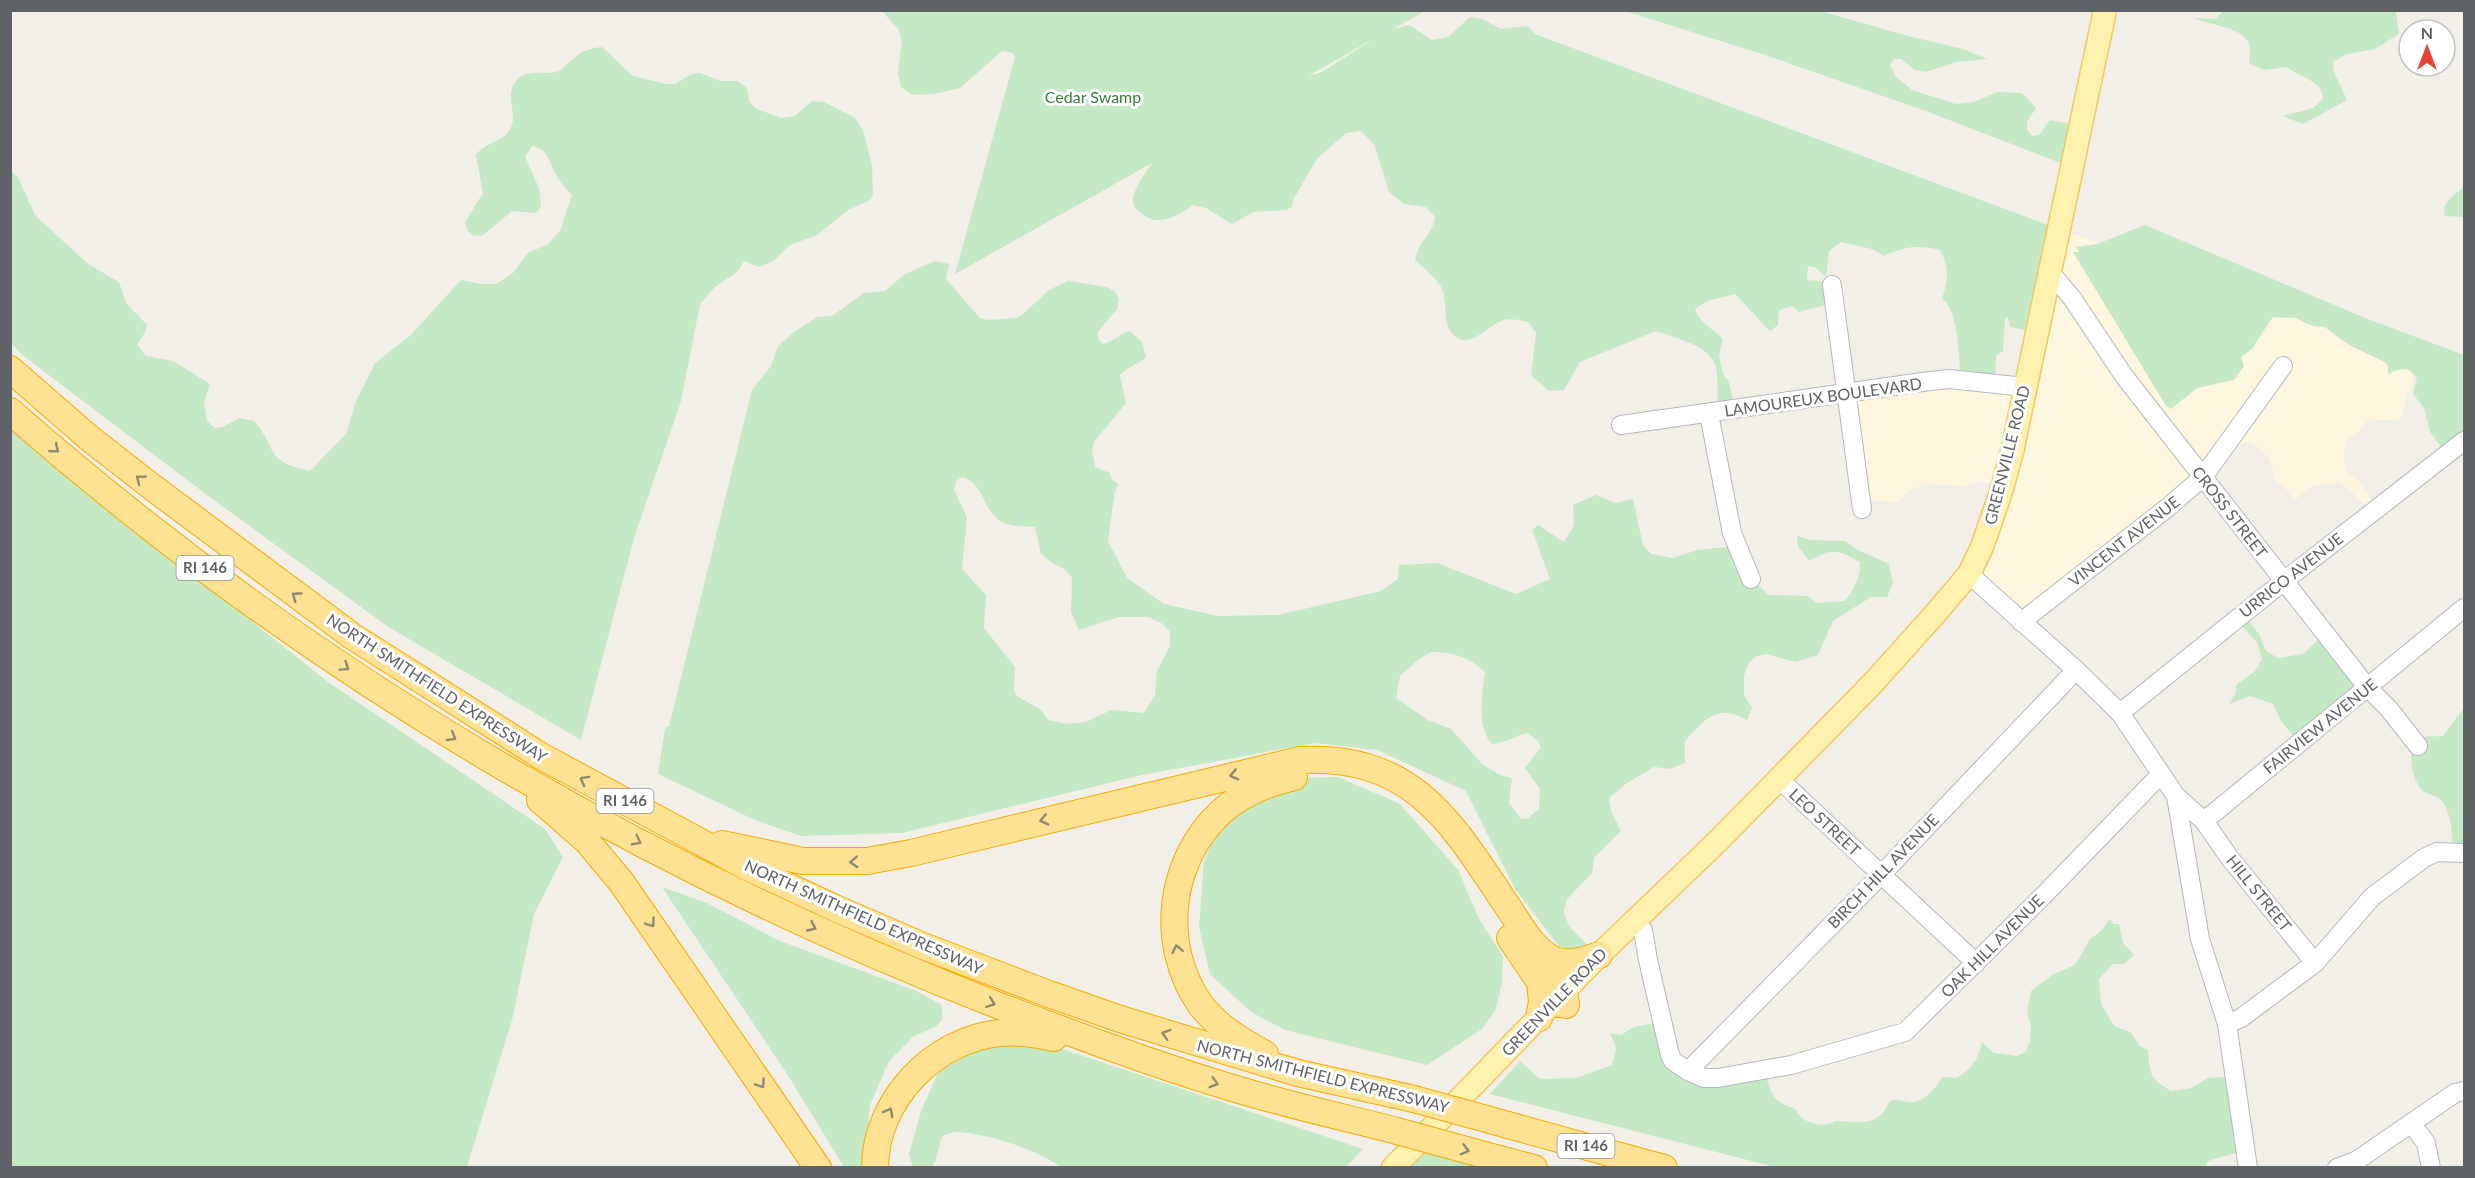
<svg xmlns="http://www.w3.org/2000/svg" width="2475" height="1178" viewBox="0 0 2475 1178" font-family="Lato,sans-serif">
  <rect width="100%" height="100%" fill="#f1efe8"/>
  <path fill="#fef7e0" d="M 2048,225 L 2099,243 L 2076,247 L 2079,252 L 2074,252 L 2171,409 L 2197,388 L 2234,380 L 2241,357 L 2253,348 L 2255,343 L 2264,334 L 2267,324 L 2274,317 L 2295,318 L 2313,326 L 2325,327 L 2337,338 L 2385,363 L 2388,366 L 2410,369 L 2414,375 L 2400,419 L 2367,421 L 2359,432 L 2347,440 L 2344,450 L 2345,468 L 2348,474 L 2356,478 L 2375,504 L 2369,508 L 2340,482 L 2313,486 L 2293,501 L 2288,491 L 2274,478 L 2270,460 L 2256,445 L 2248,442 L 2236,445 L 2236,452 L 2216,465 L 2022,620 L 1975,578 L 2001,486 L 1981,481 L 1965,486 L 1924,484 L 1911,490 L 1897,502 L 1862,500 L 1850,390 L 2023,384 L 2035,334 L 2024,330 Z"/>
  <path fill="#c5e8c5" fill-rule="evenodd" d="M 2225,10 L 2399,11 L 2396,13 L 2399,34 L 2375,49 L 2347,54 L 2334,61 L 2333,70 L 2347,100 L 2303,124 L 2283,116 L 2313,108 L 2323,99 C 2323,80 2300,78 2287,67 L 2264,70 L 2249,63 C 2249,58 2251,49 2249,44 C 2244,27 2206,24 2193,18 L 2215,19 Z
    M 882,11 L 1425,11 L 1393,29 L 1409,25 L 1432,40 L 1448,37 L 1470,17 L 1482,19 L 1501,29 L 1528,26 L 1535,34 L 2048,225 L 2025,330 L 2010,327 L 2008,318 L 2005,318 L 2003,351 L 1996,356 L 1995,380 L 1960,378 C 1960,361 1958,307 1942,299 C 1948,280 1950,268 1940,250 C 1919,245 1904,246 1884,256 L 1872,249 L 1841,242 L 1829,251 L 1826,277 L 1815,267 L 1808,266 L 1807,280 L 1830,282 L 1833,303 L 1799,312 L 1792,306 L 1779,310 L 1778,325 L 1770,331 L 1735,294 L 1707,301 L 1695,309 C 1700,324 1713,328 1723,339 L 1719,356 L 1723,374 L 1729,382 L 1734,406 L 1719,410 C 1716,396 1719,379 1716,367 C 1710,345 1675,338 1656,331 L 1580,362 L 1564,390 L 1549,391 L 1531,375 L 1536,333 L 1528,322 C 1521,321 1511,318 1504,320 C 1487,325 1468,353 1452,333 C 1441,320 1449,302 1441,287 C 1436,277 1423,268 1415,260 C 1418,241 1433,235 1435,217 L 1426,207 L 1404,204 L 1389,192 L 1374,144 L 1361,131 L 1346,133 L 1316,160 L 1293,200 L 1292,207 L 1286,210 L 1253,212 L 1232,224 L 1206,208 L 1193,205 C 1177,216 1158,228 1141,213 C 1137,210 1133,206 1133,201 C 1133,189 1146,172 1152,163 L 955,274 L 1015,57 L 1013,53 L 1002,51 L 960,88 L 934,94 L 913,95 L 901,87 L 898,73 L 902,40 L 898,29 ZM 1375,38 L 1322,72 L 1308,76 Z
    M 1625,11 L 1820,11 L 1908,36 L 1963,49 L 1987,59 L 1956,62 L 1926,72 L 1915,70 L 1901,59 L 1894,59 L 1890,65 L 1896,77 L 1912,90 L 1956,104 L 1974,102 L 1997,92 L 2022,93 L 2036,108 L 2027,122 L 2027,130 L 2032,136 L 2039,135 L 2050,120 L 2080,126 L 2071,167 L 1926,111 L 1765,55 Z
    M 602,47 L 633,76 L 666,84 L 675,84 L 692,74 L 700,73 L 720,81 L 737,81 L 747,88 L 749,101 L 755,108 L 781,118 L 795,116 L 812,101 L 824,102 L 855,118 L 863,130 L 872,166 L 873,194 L 870,200 L 848,210 L 817,235 L 790,245 L 773,261 L 759,267 L 744,261 L 737,272 L 715,287 L 700,304 L 681,401 L 634,538 L 581,740 L 390,628 L 211,498 L 21,354 L 11,343 L 10,171 L 18,177 L 35,215 L 88,264 L 119,282 L 126,303 L 147,325 L 145,332 L 137,345 L 146,356 L 173,361 L 210,384 L 204,402 L 207,421 L 215,428 L 223,427 L 239,418 L 254,421 C 280,451 262,460 310,471 L 346,434 L 356,401 L 375,363 L 411,335 L 461,280 L 481,284 L 496,284 L 513,273 L 528,253 L 548,244 L 560,231 L 572,195 C 566,189 560,182 556,175 C 549,162 548,148 532,146 L 525,157 L 539,188 L 541,207 L 536,213 L 512,211 L 483,235 L 474,236 L 468,231 L 465,222 L 483,193 L 476,155 C 484,143 500,143 509,131 C 519,117 506,100 513,86 C 523,65 543,77 559,71 C 562,70 564,67 566,65 C 580,53 583,49 602,47 Z
    M 2464,187 L 2464,217 L 2445,216 C 2441,202 2455,195 2464,187 Z
    M 2145,225 L 2365,318 L 2464,355 L 2464,438 L 2442,448 L 2430,432 L 2424,408 L 2413,394 L 2417,378 C 2408,366 2402,368 2388,374 L 2388,366 L 2385,362 L 2349,345 L 2325,327 L 2313,326 L 2295,318 L 2273,317 C 2269,322 2255,343 2253,348 L 2241,357 L 2244,366 L 2234,380 L 2197,388 L 2171,409 L 2166,406 L 2073,252 L 2079,252 L 2076,247 L 2097,244 Z
    M 935,261 L 949,264 L 946,279 L 980,318 L 988,320 L 1016,318 L 1023,314 L 1049,290 L 1068,281 L 1107,287 L 1116,293 L 1119,299 L 1117,309 L 1097,333 L 1099,340 L 1103,344 C 1113,342 1119,334 1130,331 L 1142,342 L 1146,357 C 1138,365 1128,366 1120,375 L 1126,403 L 1094,442 L 1092,450 L 1095,467 L 1110,473 L 1112,480 L 1119,484 L 1115,490 L 1108,541 L 1127,578 L 1164,604 L 1218,616 L 1278,615 L 1381,591 L 1398,579 L 1399,565 L 1437,563 L 1516,594 L 1550,579 L 1532,530 L 1538,525 L 1564,542 L 1574,525 L 1573,505 L 1596,495 L 1615,503 L 1633,499 L 1643,545 L 1651,554 L 1673,558 L 1697,550 L 1737,546 L 1752,579 L 1768,595 L 1807,596 L 1817,603 L 1845,601 C 1854,589 1861,576 1860,562 C 1835,549 1834,548 1809,561 L 1798,546 L 1797,536 L 1811,540 L 1845,541 L 1858,550 L 1889,564 L 1893,583 L 1887,597 L 1871,597 L 1833,621 L 1818,655 L 1795,662 L 1767,654 L 1757,656 L 1749,663 L 1744,675 L 1744,695 L 1752,708 L 1747,720 C 1725,708 1714,711 1697,728 C 1693,733 1686,737 1685,743 C 1684,749 1685,757 1685,763 L 1670,769 L 1654,767 L 1627,783 L 1609,798 L 1611,811 L 1621,831 L 1594,858 L 1592,873 L 1567,899 L 1564,912 L 1569,926 L 1596,954 L 1594,959 L 1559,946 L 1515,889 L 1466,791 L 1377,750 L 1315,743 L 1142,775 L 902,833 L 801,836 L 755,820 L 658,774 L 665,728 L 669,726 L 752,390 L 771,366 L 778,346 L 793,333 L 817,317 L 832,316 L 864,293 L 885,291 L 905,274 ZM 962,477 C 983,481 983,512 1002,522 C 1012,527 1024,526 1035,527 L 1041,554 L 1052,563 L 1066,570 L 1072,578 L 1071,612 L 1079,630 L 1118,617 L 1149,617 L 1163,624 L 1170,632 L 1170,646 L 1157,671 L 1155,695 L 1144,713 L 1111,710 L 1086,722 L 1067,724 L 1048,720 L 1041,710 L 1017,696 L 1014,690 L 1015,667 L 984,628 L 986,595 L 962,569 L 967,518 L 954,489 L 956,481 ZM 1431,652 C 1452,652 1470,657 1485,672 C 1482,695 1476,726 1492,744 C 1505,743 1515,736 1527,733 L 1536,739 L 1541,747 L 1525,768 L 1540,789 L 1539,809 L 1527,819 L 1520,818 L 1509,803 L 1512,778 L 1500,775 L 1482,764 L 1451,729 L 1428,720 L 1396,698 L 1400,676 L 1419,659 Z
    M 10,420 L 75,480 L 328,682 L 545,829 L 563,857 L 534,914 L 512,1020 L 467,1167 L 11,1167 Z
    M 2243,614 L 2259,634 L 2266,651 L 2278,658 L 2303,654 L 2325,633 L 2365,684 L 2296,739 L 2281,721 L 2273,704 L 2250,696 L 2229,704 L 2236,693 L 2236,685 L 2255,671 L 2262,659 L 2257,642 L 2237,621 Z
    M 2464,708 L 2464,858 L 2453,856 C 2452,837 2453,817 2442,801 C 2437,794 2428,796 2422,790 C 2410,778 2409,753 2415,737 L 2443,736 Z
    M 1338,777 L 1400,804 L 1458,870 L 1479,919 L 1503,956 L 1502,983 L 1496,1009 L 1482,1029 L 1427,1065 L 1285,1030 L 1251,1012 L 1210,974 L 1199,927 L 1204,861 L 1211,844 L 1222,828 L 1252,802 L 1292,778 Z
    M 662,887 L 707,903 L 780,941 L 914,990 L 942,1005 L 942,1020 L 935,1027 L 914,1036 L 889,1061 L 870,1105 L 866,1167 L 844,1167 L 789,1077 Z
    M 2110,919 L 2113,924 L 2119,924 L 2123,943 L 2134,955 L 2124,964 L 2113,964 L 2099,979 L 2101,1004 L 2114,1026 L 2130,1032 L 2140,1046 L 2148,1050 C 2150,1074 2149,1078 2171,1091 L 2191,1088 L 2208,1078 L 2236,1076 L 2245,1150 L 2208,1161 L 2205,1168 L 1775,1167 L 1490,1094 L 1520,1061 L 1540,1079 L 1576,1078 L 1612,1065 L 1616,1048 L 1610,1033 L 1621,1035 L 1634,1027 L 1660,1022 L 1667,1044 L 1698,1074 L 1766,1070 C 1771,1095 1771,1100 1795,1109 C 1801,1121 1814,1126 1827,1124 C 1831,1124 1833,1122 1836,1121 C 1849,1121 1863,1124 1875,1119 C 1883,1115 1886,1108 1890,1101 C 1898,1098 1905,1103 1914,1102 C 1926,1100 1937,1087 1942,1077 L 1957,1078 C 1972,1068 1978,1060 1982,1042 L 1994,1053 L 2017,1056 L 2025,1052 L 2030,1042 L 2031,1025 L 2027,1014 L 2031,991 L 2052,975 L 2075,965 L 2090,939 L 2101,931 Z
    M 1032,1039 L 1363,1149 L 1346,1167 L 1062,1168 C 1038,1149 990,1135 960,1132 C 954,1131 948,1134 942,1136 L 936,1160 L 932,1167 L 913,1167 L 909,1154 L 921,1111 L 939,1071 L 981,1048 Z
    M 1424,1150 L 1489,1168 L 1408,1168 Z"/>
  <g fill="none" stroke-linecap="round" stroke-linejoin="round">
    <defs>
      <path id="minor" d="M 2050,272 L 2072,298 L 2124,376 L 2367,687 L 2389,709 L 2418,746
        M 1832,285 L 1862,509
        M 1709,414 L 1732,533 L 1751,579
        M 1621,425 L 1922,382 L 1949,379 L 2025,387
        M 1969,574 L 2076,670 L 2120,713 L 2176,796 L 2200,939 L 2227,1024 L 2248,1168
        M 2021,622 L 2167,508 L 2203,477 L 2283,366
        M 2120,713 L 2284,581 L 2464,441
        M 1779,779 L 1976,963
        M 2176,796 L 2204,821 L 2464,608
        M 2204,821 L 2229,857 L 2315,963
        M 1643,930 L 1648,960 L 1670,1055 L 1673,1061 L 1688,1071 L 1704,1078 L 1718,1078 L 1791,1065 L 1905,1032 L 2043,896 L 2161,774
        M 2227,1024 L 2241,1018 L 2315,963 L 2372,897 L 2424,858 L 2437,852 L 2464,853
        M 1688,1071 L 1882,874 L 2076,670
        M 2411,1123 L 2426,1143 L 2431,1168
        M 2337,1168 L 2356,1161 L 2455,1093 L 2464,1091"/>
      <path id="major" d="M 1393,1168 L 1599,955 L 1718,841 L 1872,684 L 1935,614 L 1969,574 L 1982,547 L 2001,492 L 2012,452 L 2105,10"/>
      <path id="highway" d="M 10,369 L 88,437 L 152,487 L 352,636 L 541,756 L 747,867 L 835,908 L 923,946 L 1049,994 L 1120,1019 L 1298,1073 L 1414,1099
        M 10,411 C 302,668 635,864 997,1005 C 1076,1035 1155,1065 1236,1089 C 1289,1105 1343,1117 1397,1131
        M 540,800 L 587,841 L 622,883 L 818,1168
        M 722,844 L 803,861 L 867,861 L 911,853 L 1300,760 C 1415,754 1453,825 1510,910 C 1521,927 1535,952 1555,960 C 1569,966 1586,960 1599,955
        M 1510,938 L 1554,1003 L 1566,1005 L 1564,993 L 1543,954
        M 1539,1018 L 1542,1002 L 1540,982
        M 1265,1054 C 1241,1041 1216,1026 1200,1004 C 1159,945 1168,861 1221,812 C 1241,794 1268,783 1294,777
        M 1508,1125 L 1664,1168
        M 1492,1157 L 1534,1168
        M 875,1168 C 875,1101 933,1040 999,1033 C 1017,1031 1036,1034 1054,1038"/>
    </defs>
    <use href="#minor" stroke="#b5b8bc" stroke-width="20"/>
    <use href="#major" stroke="#f2c960" stroke-width="25"/>
    <use href="#highway" stroke="#f9ab00" stroke-width="28"/>
    <use href="#minor" stroke="#fff" stroke-width="18"/>
    <use href="#major" stroke="#fff2af" stroke-width="22"/>
    <use href="#highway" stroke="#fde293" stroke-width="26"/>
    <defs>
      <path id="highway-bridge" d="M 1414,1099 L 1508,1125
        M 1397,1131 L 1492,1157"/>
    </defs>
    <use href="#highway-bridge" stroke="#f9ab00" stroke-width="28" stroke-linecap="butt"/>
    <use href="#highway-bridge" stroke="#fde293" stroke-width="26"/>
  </g>
  <defs><path id="oneway-chevron" d="M-2-3.5L2.5 0L-2 3.5" fill="none" stroke-width="1.6" stroke-linecap="round" stroke-linejoin="round" transform="scale(1.5)"/></defs>
  <g stroke="#8e8975">
    <use href="#oneway-chevron" transform="translate(55 449) rotate(40)"/>
    <use href="#oneway-chevron" transform="translate(140 479) rotate(-142)"/>
    <use href="#oneway-chevron" transform="translate(296 596) rotate(-144)"/>
    <use href="#oneway-chevron" transform="translate(345 667) rotate(34)"/>
    <use href="#oneway-chevron" transform="translate(452 737) rotate(31)"/>
    <use href="#oneway-chevron" transform="translate(1234 775) rotate(167)"/>
    <use href="#oneway-chevron" transform="translate(584 780) rotate(-151)"/>
    <use href="#oneway-chevron" transform="translate(1044 820) rotate(167)"/>
    <use href="#oneway-chevron" transform="translate(637 841) rotate(27)"/>
    <use href="#oneway-chevron" transform="translate(854 862) rotate(177)"/>
    <use href="#oneway-chevron" transform="translate(651 923) rotate(55)"/>
    <use href="#oneway-chevron" transform="translate(812 927) rotate(25)"/>
    <use href="#oneway-chevron" transform="translate(1177 949) rotate(-101)"/>
    <use href="#oneway-chevron" transform="translate(991 1003) rotate(21)"/>
    <use href="#oneway-chevron" transform="translate(1166 1034) rotate(-162)"/>
    <use href="#oneway-chevron" transform="translate(1214 1083) rotate(17)"/>
    <use href="#oneway-chevron" transform="translate(761 1084) rotate(56)"/>
    <use href="#oneway-chevron" transform="translate(889 1112) rotate(-62)"/>
    <use href="#oneway-chevron" transform="translate(1465 1150) rotate(15)"/>
  </g>
  <g text-anchor="middle" stroke-width="6" stroke-linejoin="round" paint-order="stroke">
    <g fill="#fff" stroke="#8f9295" stroke-width="1.5">
      <rect x="176.5" y="556" width="57" height="24" rx="4.5"/>
      <rect x="596.5" y="789" width="57" height="24" rx="4.5"/>
      <rect x="1557.5" y="1134" width="57" height="24" rx="4.5"/>
    </g>
    <g font-size="15" font-weight="bold" fill="#5f6368">
      <text x="205" y="573">RI 146</text>
      <text x="625" y="806">RI 146</text>
      <text x="1586" y="1151">RI 146</text>
    </g>
    <g font-size="16" fill="#348238" stroke="#fff">
      <text x="1093" y="103">Cedar Swamp</text>
    </g>
    <g font-size="16" fill="#5f6368" stroke="#fff">
      <text transform="translate(1823 397) rotate(-8)" y="6">LAMOUREUX BOULEVARD</text>
      <text transform="translate(2007 455) rotate(-76)" y="6">GREENVILLE ROAD</text>
      <text transform="translate(2230 512) rotate(52)" y="6">CROSS STREET</text>
      <text transform="translate(2124 541) rotate(-38)" y="6">VINCENT AVENUE</text>
      <text transform="translate(2291 575) rotate(-38)" y="6">URRICO AVENUE</text>
      <text transform="translate(437 688) rotate(33)" y="6">NORTH SMITHFIELD EXPRESSWAY</text>
      <text transform="translate(2320 726) rotate(-39)" y="6">FAIRVIEW AVENUE</text>
      <text transform="translate(1825 822) rotate(43)" y="6">LEO STREET</text>
      <text transform="translate(1883 871) rotate(-46)" y="6">BIRCH HILL AVENUE</text>
      <text transform="translate(2259 893) rotate(51)" y="6">HILL STREET</text>
      <text transform="translate(864 917) rotate(24)" y="6">NORTH SMITHFIELD EXPRESSWAY</text>
      <text transform="translate(1992 946) rotate(-45)" y="6">OAK HILL AVENUE</text>
      <text transform="translate(1554 1002) rotate(-46)" y="6">GREENVILLE ROAD</text>
      <text transform="translate(1323 1076) rotate(14)" y="6">NORTH SMITHFIELD EXPRESSWAY</text>
    </g>
  </g>
  <rect width="2475" height="1178" fill="none" stroke="#5f6368" stroke-width="24"/>
  <g transform="translate(2427 48)"><circle r="28" fill="#ffffff" stroke="#bfc1c3" stroke-width="1.5"/>
  <path d="M0-4.5L10 22L0 15L-10 22Z" fill="#ea4335"/>
  <text y="-9" font-size="16" font-weight="bold" text-anchor="middle" fill="#5f6368">N</text>
  </g>
</svg>
